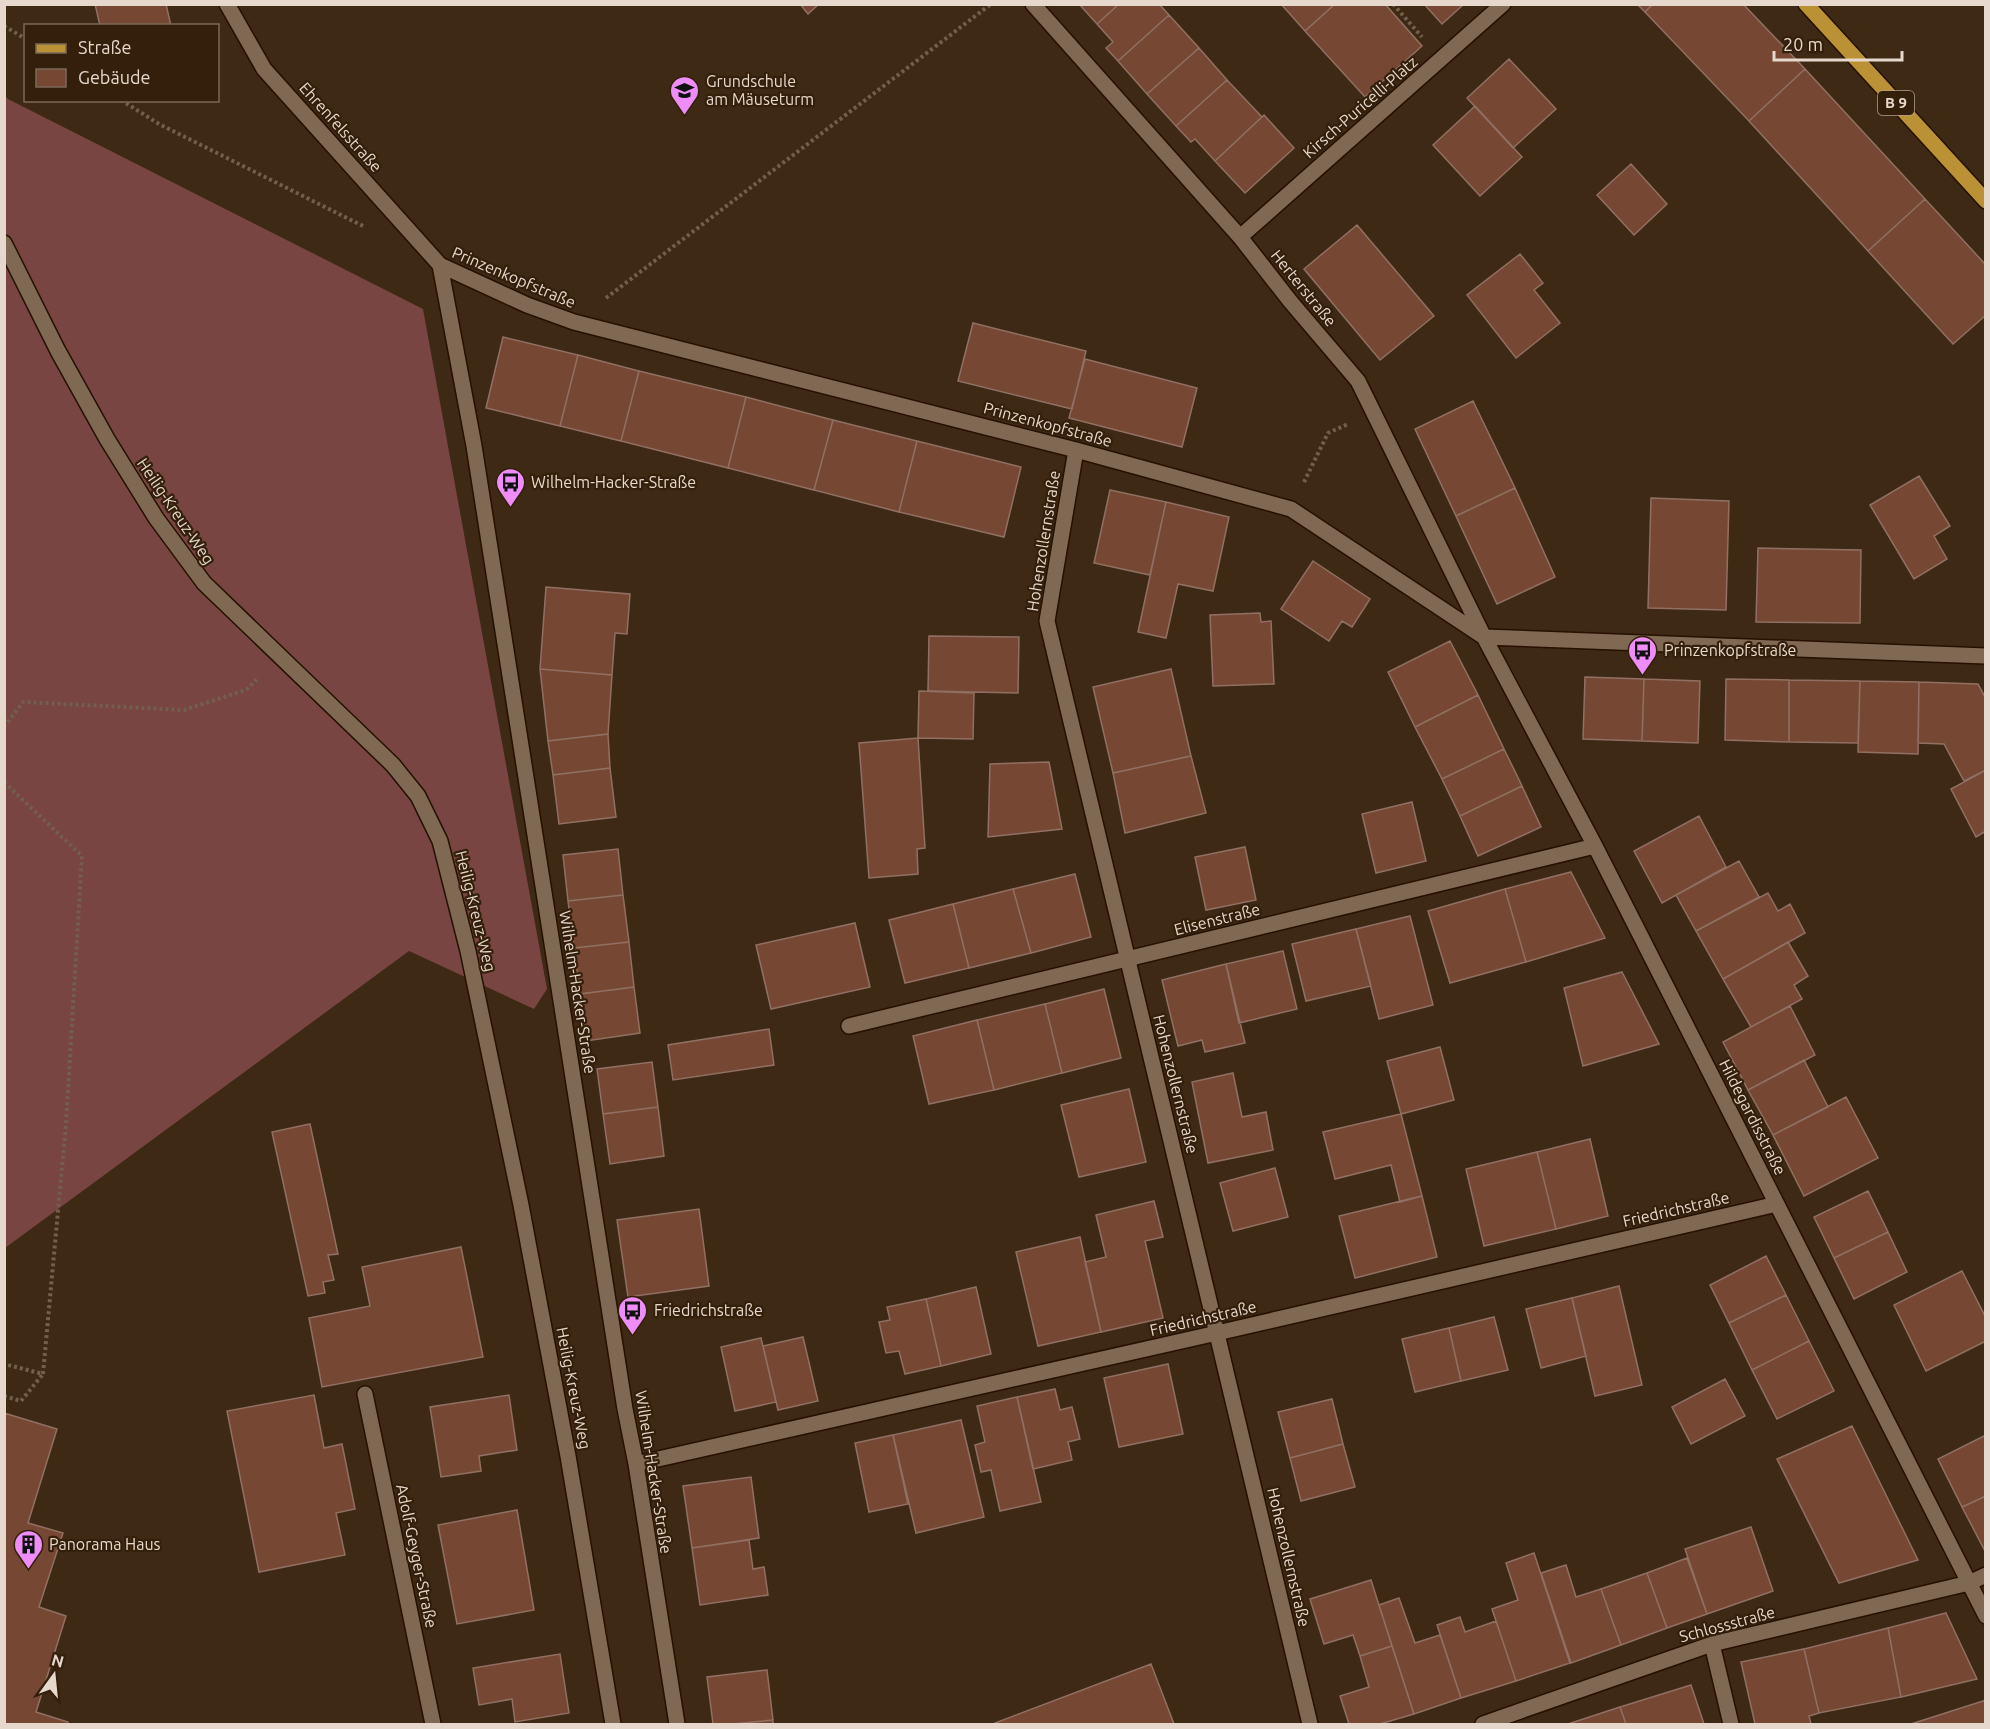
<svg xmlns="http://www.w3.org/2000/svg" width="1990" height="1729" viewBox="0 0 1990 1729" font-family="Ubuntu,sans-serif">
  <rect width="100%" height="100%" fill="#3e2914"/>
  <path fill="#784542" d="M 4,95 L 8,99 L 423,309 L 547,989 L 534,1009 L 409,951 L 5,1248 Z"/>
  <path fill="#764833" stroke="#907063" stroke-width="1.5" d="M 95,4 L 166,4 L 171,26 L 100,26 Z
    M 800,4 L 819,4 L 808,14 Z
    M 1079,4 L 1119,4 L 1097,24 Z
    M 1119,4 L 1159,4 L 1169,15 L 1118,61 L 1106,48 L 1113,42 L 1097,24 Z
    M 1281,4 L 1335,4 L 1305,31 Z
    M 1335,4 L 1385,4 L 1422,46 L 1365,97 L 1305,31 Z
    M 1424,4 L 1464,4 L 1442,24 Z
    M 1637,4 L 1653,4 L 1645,12 Z
    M 1653,4 L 1743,4 L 1805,69 L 1749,121 L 1645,12 Z
    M 1169,15 L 1199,48 L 1147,94 L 1118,61 Z
    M 1199,48 L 1227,80 L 1176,126 L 1147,94 Z
    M 1509,59 L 1556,109 L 1513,148 L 1467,98 Z
    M 1805,69 L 1925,199 L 1868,251 L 1749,121 Z
    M 1227,80 L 1262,117 L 1215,161 L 1195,139 L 1191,142 L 1176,126 Z
    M 1475,106 L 1522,157 L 1480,196 L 1433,145 Z
    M 1264,115 L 1294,148 L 1245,193 L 1215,161 Z
    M 1631,164 L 1667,204 L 1634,235 L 1597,195 Z
    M 1925,199 L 1986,265 L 1986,315 L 1953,344 L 1868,251 Z
    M 1357,225 L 1434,316 L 1380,360 L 1304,269 Z
    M 1520,254 L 1543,283 L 1534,290 L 1560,323 L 1516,358 L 1467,295 Z
    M 973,323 L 1086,351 L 1072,409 L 958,381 Z
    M 503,337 L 578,355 L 560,426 L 486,408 Z
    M 578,355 L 639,371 L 621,441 L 560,426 Z
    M 1085,359 L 1197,388 L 1182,447 L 1069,418 Z
    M 639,371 L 746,397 L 728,468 L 621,441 Z
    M 746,397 L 833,420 L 814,490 L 728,468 Z
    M 1473,401 L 1515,488 L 1456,516 L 1415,429 Z
    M 833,420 L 917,441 L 899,512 L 814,490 Z
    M 917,441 L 1021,467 L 1004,537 L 899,512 Z
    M 1919,476 L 1950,526 L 1934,536 L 1947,559 L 1914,579 L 1870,505 Z
    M 1515,488 L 1555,577 L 1497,604 L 1456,516 Z
    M 1110,490 L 1166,502 L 1150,575 L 1094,563 Z
    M 1651,498 L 1729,501 L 1726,610 L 1648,608 Z
    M 1166,502 L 1229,517 L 1213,591 L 1178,584 L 1166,638 L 1138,632 Z
    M 1758,548 L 1861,550 L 1860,623 L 1756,622 Z
    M 1313,561 L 1370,599 L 1352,627 L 1342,621 L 1329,641 L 1281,609 Z
    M 546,587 L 630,594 L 627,634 L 615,633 L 612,675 L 540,669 Z
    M 1260,613 L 1261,622 L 1271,621 L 1274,684 L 1213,686 L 1210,615 Z
    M 929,636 L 1019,637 L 1018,693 L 928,691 Z
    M 1450,641 L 1478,695 L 1415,727 L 1388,672 Z
    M 540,669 L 612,675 L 608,734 L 548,741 Z
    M 1171,669 L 1191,756 L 1113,773 L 1093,687 Z
    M 1585,677 L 1644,679 L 1642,741 L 1583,739 Z
    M 1644,679 L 1700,681 L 1698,743 L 1642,741 Z
    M 1726,679 L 1789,680 L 1789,742 L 1725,740 Z
    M 1789,680 L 1860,681 L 1858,743 L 1789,742 Z
    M 1860,681 L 1919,682 L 1918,754 L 1858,752 Z
    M 1919,682 L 1978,684 L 1986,699 L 1986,770 L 1964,781 L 1944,744 L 1918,743 Z
    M 919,691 L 974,693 L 973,739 L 918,738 Z
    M 1478,695 L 1504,749 L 1442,779 L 1415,727 Z
    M 608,734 L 610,768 L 553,775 L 548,741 Z
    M 918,738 L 925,848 L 917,849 L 918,874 L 869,878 L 859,743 Z
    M 1504,749 L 1522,786 L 1460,816 L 1442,779 Z
    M 1191,756 L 1206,813 L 1125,833 L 1113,773 Z
    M 1049,762 L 1062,829 L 988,837 L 990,764 Z
    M 610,768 L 616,817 L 559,824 L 553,775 Z
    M 1986,770 L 1986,831 L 1976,837 L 1951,789 Z
    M 1522,786 L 1541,827 L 1478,856 L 1460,816 Z
    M 1412,802 L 1426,861 L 1376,873 L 1362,814 Z
    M 1699,816 L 1726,867 L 1662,903 L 1634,851 Z
    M 1245,847 L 1256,900 L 1206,910 L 1195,857 Z
    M 618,849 L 623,895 L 568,901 L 563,855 Z
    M 1739,861 L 1759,897 L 1696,931 L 1676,895 Z
    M 1571,872 L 1605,938 L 1526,962 L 1505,889 Z
    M 1075,874 L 1091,937 L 1031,953 L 1013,889 Z
    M 1013,889 L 1031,953 L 969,968 L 953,904 Z
    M 1505,889 L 1526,962 L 1450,983 L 1428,911 Z
    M 1768,893 L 1778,911 L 1790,904 L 1805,933 L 1723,979 L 1696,931 Z
    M 623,895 L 629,942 L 574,948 L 568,901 Z
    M 953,904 L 969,968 L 905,983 L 889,920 Z
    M 1410,916 L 1433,1005 L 1379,1019 L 1356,929 Z
    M 855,923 L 870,987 L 771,1009 L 756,945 Z
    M 1356,929 L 1371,986 L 1306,1001 L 1292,944 Z
    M 629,942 L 634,987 L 580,994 L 574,948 Z
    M 1788,942 L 1808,976 L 1794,985 L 1802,999 L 1751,1027 L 1723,979 Z
    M 1283,951 L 1297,1009 L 1239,1023 L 1226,964 Z
    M 1226,964 L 1245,1043 L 1205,1052 L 1202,1040 L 1178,1046 L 1162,980 Z
    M 1622,972 L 1659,1044 L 1583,1066 L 1564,988 Z
    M 634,987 L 640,1033 L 586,1041 L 580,994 Z
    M 1104,989 L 1121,1058 L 1062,1073 L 1045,1004 Z
    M 1045,1004 L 1062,1073 L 994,1090 L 977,1020 Z
    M 1790,1006 L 1815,1055 L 1748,1090 L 1723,1042 Z
    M 977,1020 L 994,1090 L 929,1104 L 913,1036 Z
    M 769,1029 L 774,1065 L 673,1080 L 668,1045 Z
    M 1440,1047 L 1454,1100 L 1401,1114 L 1387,1061 Z
    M 1804,1060 L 1828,1107 L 1773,1135 L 1748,1090 Z
    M 652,1062 L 658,1107 L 603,1114 L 597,1069 Z
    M 1233,1073 L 1242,1117 L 1266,1112 L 1273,1150 L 1208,1163 L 1192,1082 Z
    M 1129,1089 L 1146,1162 L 1079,1177 L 1061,1105 Z
    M 1846,1097 L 1878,1158 L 1804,1196 L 1773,1135 Z
    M 658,1107 L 664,1156 L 610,1164 L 603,1114 Z
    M 1401,1114 L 1422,1196 L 1400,1202 L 1391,1165 L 1335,1179 L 1323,1132 Z
    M 310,1124 L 338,1254 L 328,1255 L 334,1280 L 323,1282 L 325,1293 L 308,1296 L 272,1132 Z
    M 1590,1139 L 1608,1216 L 1556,1229 L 1537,1152 Z
    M 1537,1152 L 1556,1229 L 1484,1246 L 1466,1169 Z
    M 1275,1168 L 1288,1217 L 1233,1231 L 1220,1183 Z
    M 1868,1191 L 1888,1232 L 1834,1258 L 1814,1217 Z
    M 1422,1196 L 1437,1257 L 1355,1278 L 1339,1216 Z
    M 1154,1201 L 1163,1237 L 1145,1241 L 1163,1318 L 1101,1332 L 1085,1262 L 1106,1257 L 1096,1215 Z
    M 699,1209 L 709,1286 L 628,1297 L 617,1220 Z
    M 1888,1232 L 1907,1272 L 1854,1299 L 1834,1258 Z
    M 1080,1237 L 1101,1332 L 1038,1346 L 1016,1252 Z
    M 461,1247 L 483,1357 L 322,1387 L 309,1318 L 370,1306 L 362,1267 Z
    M 1766,1256 L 1786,1295 L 1729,1323 L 1710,1285 Z
    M 1962,1271 L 1986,1318 L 1986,1341 L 1926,1371 L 1894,1305 Z
    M 1619,1286 L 1642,1385 L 1595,1396 L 1572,1298 Z
    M 976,1287 L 991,1354 L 941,1366 L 926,1299 Z
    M 1786,1295 L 1809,1341 L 1752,1370 L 1729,1323 Z
    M 1572,1298 L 1586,1356 L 1541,1368 L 1526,1309 Z
    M 926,1299 L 941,1366 L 905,1374 L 899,1351 L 886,1353 L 879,1322 L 890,1320 L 887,1307 Z
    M 1494,1317 L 1508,1370 L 1461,1381 L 1449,1328 Z
    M 1449,1328 L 1461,1381 L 1415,1392 L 1402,1339 Z
    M 803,1337 L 818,1401 L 778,1410 L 763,1346 Z
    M 761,1338 L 776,1402 L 735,1411 L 721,1347 Z
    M 1809,1341 L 1834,1391 L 1777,1419 L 1752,1370 Z
    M 1168,1364 L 1183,1434 L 1119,1447 L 1104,1378 Z
    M 1725,1379 L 1745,1416 L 1691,1444 L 1672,1407 Z
    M 1055,1389 L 1060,1410 L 1072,1407 L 1080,1439 L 1068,1442 L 1072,1460 L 1033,1469 L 1017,1397 Z
    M 314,1395 L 324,1448 L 342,1444 L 355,1509 L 336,1513 L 345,1555 L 259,1572 L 227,1411 Z
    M 509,1395 L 517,1450 L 479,1456 L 481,1471 L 441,1477 L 430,1407 Z
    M 1017,1397 L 1041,1502 L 1000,1511 L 991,1470 L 981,1472 L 975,1445 L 985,1442 L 977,1406 Z
    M 1332,1399 L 1343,1444 L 1290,1458 L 1278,1412 Z
    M 4,1413 L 57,1429 L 28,1523 L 63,1533 L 39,1607 L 66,1616 L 36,1712 L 68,1722 L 68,1724 L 4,1724 Z
    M 961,1420 L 984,1517 L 916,1533 L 893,1435 Z
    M 1852,1426 L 1918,1560 L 1839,1583 L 1777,1459 Z
    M 893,1435 L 908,1504 L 869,1512 L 855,1443 Z
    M 1986,1435 L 1986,1496 L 1962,1507 L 1938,1459 Z
    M 1343,1444 L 1355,1487 L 1301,1501 L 1290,1458 Z
    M 751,1477 L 759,1538 L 692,1548 L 683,1486 Z
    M 1986,1496 L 1986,1553 L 1962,1507 Z
    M 517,1510 L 534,1610 L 457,1624 L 438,1525 Z
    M 1751,1527 L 1773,1591 L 1707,1614 L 1685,1549 Z
    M 749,1540 L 753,1569 L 764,1567 L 768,1595 L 700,1605 L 692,1548 Z
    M 1534,1553 L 1570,1663 L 1516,1681 L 1492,1609 L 1518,1600 L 1506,1563 Z
    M 1687,1558 L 1707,1614 L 1667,1628 L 1647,1573 Z
    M 1566,1565 L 1576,1597 L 1601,1589 L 1621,1645 L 1571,1663 L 1541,1573 Z
    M 1647,1573 L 1667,1628 L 1621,1645 L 1601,1589 Z
    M 1371,1580 L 1392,1646 L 1360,1656 L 1353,1635 L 1324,1644 L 1310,1599 Z
    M 1399,1598 L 1415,1643 L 1440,1635 L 1461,1698 L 1414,1714 L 1379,1605 Z
    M 1946,1613 L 1977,1679 L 1901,1697 L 1888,1628 Z
    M 1460,1617 L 1465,1632 L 1496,1621 L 1516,1681 L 1461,1698 L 1437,1625 Z
    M 1888,1628 L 1901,1697 L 1819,1713 L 1804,1649 Z
    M 1392,1646 L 1414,1714 L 1380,1724 L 1349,1724 L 1340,1696 L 1369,1687 L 1360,1656 Z
    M 1804,1649 L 1819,1713 L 1809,1716 L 1811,1724 L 1755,1724 L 1741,1662 Z
    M 560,1654 L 569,1713 L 515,1722 L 512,1699 L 479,1705 L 473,1668 Z
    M 1151,1664 L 1174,1724 L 996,1724 L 995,1723 Z
    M 767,1670 L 773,1720 L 733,1724 L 713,1724 L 707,1677 Z
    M 1691,1685 L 1704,1724 L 1626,1724 L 1620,1707 Z
    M 1986,1700 L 1986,1724 L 1911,1724 Z
    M 1620,1707 L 1626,1724 L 1568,1724 Z
    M 773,1720 L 773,1724 L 733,1724 Z"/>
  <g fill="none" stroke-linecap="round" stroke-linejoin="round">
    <defs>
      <path id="lane" d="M 365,1394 L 433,1724"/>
      <path id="street" d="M 227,4 L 264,69 L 440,265 L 527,305 L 574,322 L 1076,450 L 1291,509 L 1484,637 L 1986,656
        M 1033,4 L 1240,237 L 1290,301 L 1358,381 L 1484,637 L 1595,846 L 1986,1616
        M 1240,237 L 1503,4
        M 4,243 L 58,351 L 107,439 L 156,518 L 204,583 L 393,765 L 418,796 L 440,841 L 468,951 L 521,1205 L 568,1456 L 613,1724
        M 440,265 L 474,446 L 625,1409 L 636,1464 L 677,1724
        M 1076,450 L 1047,621 L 1310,1724
        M 849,1026 L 1595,846
        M 636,1464 L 1217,1333 L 1777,1204
        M 1712,1644 L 1731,1724
        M 1483,1724 L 1712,1644 L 1969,1583 L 1986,1575"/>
      <path id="primary" d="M 1806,4 L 1986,201"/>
    </defs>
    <use href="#lane" stroke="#241100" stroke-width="18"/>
    <use href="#street" stroke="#241100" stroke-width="18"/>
    <use href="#primary" stroke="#241100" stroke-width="18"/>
    <path stroke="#725f4d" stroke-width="4" stroke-dasharray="3 3" stroke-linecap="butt" d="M 1393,4 L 1422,37
      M 4,26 L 26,39
      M 121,100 L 159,124 L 363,226
      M 606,298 L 991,4
      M 1304,482 L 1328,433 L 1348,424
      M 4,727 L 23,702 L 184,710 L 246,690 L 259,677
      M 4,782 L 82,856 L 66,1124 L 43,1374 L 4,1364
      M 4,1396 L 21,1401 L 43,1374"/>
    <use href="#lane" stroke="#806952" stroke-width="15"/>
    <use href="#street" stroke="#806952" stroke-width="15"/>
    <use href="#primary" stroke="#ba9235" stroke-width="15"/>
  </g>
  <defs>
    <symbol id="school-pin" viewBox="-11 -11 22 30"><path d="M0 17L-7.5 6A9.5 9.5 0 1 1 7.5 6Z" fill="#ee8cf8" stroke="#331f0a"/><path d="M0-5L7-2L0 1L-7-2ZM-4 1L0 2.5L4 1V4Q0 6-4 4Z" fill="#111"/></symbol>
    <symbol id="bus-pin" viewBox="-11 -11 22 30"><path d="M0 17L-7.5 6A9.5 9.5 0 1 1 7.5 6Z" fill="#ee8cf8" stroke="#331f0a"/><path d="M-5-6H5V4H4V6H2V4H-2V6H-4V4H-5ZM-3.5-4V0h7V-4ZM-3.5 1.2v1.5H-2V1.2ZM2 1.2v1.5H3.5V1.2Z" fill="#111"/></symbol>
    <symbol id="building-pin" viewBox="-11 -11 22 30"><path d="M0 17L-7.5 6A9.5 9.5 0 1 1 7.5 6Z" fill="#ee8cf8" stroke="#331f0a"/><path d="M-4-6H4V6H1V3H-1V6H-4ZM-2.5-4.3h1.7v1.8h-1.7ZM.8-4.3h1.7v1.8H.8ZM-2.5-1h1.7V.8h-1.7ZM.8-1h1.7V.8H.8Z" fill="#111"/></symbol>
  </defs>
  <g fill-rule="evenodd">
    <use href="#school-pin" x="668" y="74" width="33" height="45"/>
    <use href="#bus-pin" x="494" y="466" width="33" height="45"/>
    <use href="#bus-pin" x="1626" y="634" width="33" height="45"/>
    <use href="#bus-pin" x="616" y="1294" width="33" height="45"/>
    <use href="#building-pin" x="12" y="1528" width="33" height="45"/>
  </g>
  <g text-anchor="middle" stroke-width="4.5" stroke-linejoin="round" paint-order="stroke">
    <rect fill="#331f0a" stroke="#b0a092" stroke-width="1.5" x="1878" y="91" width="36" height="24" rx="4.5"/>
    <g font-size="15" font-weight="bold" fill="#e6d8cc">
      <text x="1896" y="108">B 9</text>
    </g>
    <g font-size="16" fill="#e6d8cc" stroke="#331f0a" text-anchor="start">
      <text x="706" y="87">Grundschule<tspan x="706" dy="18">am Mäuseturm</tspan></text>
      <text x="531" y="488">Wilhelm-Hacker-Straße</text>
      <text x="1664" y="656">Prinzenkopfstraße</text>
      <text x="654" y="1316">Friedrichstraße</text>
      <text x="49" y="1550">Panorama Haus</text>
    </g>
    <g font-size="16" fill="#e6d8cc" stroke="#331f0a">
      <text transform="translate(1360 107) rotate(-41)" y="6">Kirsch-Puricelli-Platz</text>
      <text transform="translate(341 127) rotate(48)" y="6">Ehrenfelsstraße</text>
      <text transform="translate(514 277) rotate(23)" y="6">Prinzenkopfstraße</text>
      <text transform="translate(1304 288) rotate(51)" y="6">Herterstraße</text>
      <text transform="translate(1048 424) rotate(15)" y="6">Prinzenkopfstraße</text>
      <text transform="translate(176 511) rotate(56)" y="6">Heilig-Kreuz-Weg</text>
      <text transform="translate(1043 541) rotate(-81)" y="6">Hohenzollernstraße</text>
      <text transform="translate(476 911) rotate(76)" y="6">Heilig-Kreuz-Weg</text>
      <text transform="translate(1217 919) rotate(-14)" y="6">Elisenstraße</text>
      <text transform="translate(578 992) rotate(81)" y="6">Wilhelm-Hacker-Straße</text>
      <text transform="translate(1176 1084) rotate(76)" y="6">Hohenzollernstraße</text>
      <text transform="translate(1753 1117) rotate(63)" y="6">Hildegardisstraße</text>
      <text transform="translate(1676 1209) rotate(-13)" y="6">Friedrichstraße</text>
      <text transform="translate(1203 1318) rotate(-13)" y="6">Friedrichstraße</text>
      <text transform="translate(574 1388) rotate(79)" y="6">Heilig-Kreuz-Weg</text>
      <text transform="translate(654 1472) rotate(81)" y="6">Wilhelm-Hacker-Straße</text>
      <text transform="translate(417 1556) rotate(78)" y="6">Adolf-Geyger-Straße</text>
      <text transform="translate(1289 1557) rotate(77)" y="6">Hohenzollernstraße</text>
      <text transform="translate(1727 1624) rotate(-15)" y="6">Schlossstraße</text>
    </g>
  </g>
  <rect width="1990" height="1729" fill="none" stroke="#e6d8cc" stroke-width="12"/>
  <rect x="24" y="24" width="195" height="78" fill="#331f0a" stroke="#7b6958" stroke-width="1.5"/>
  <rect x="36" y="44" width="30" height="9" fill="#ba9235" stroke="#7b6958" stroke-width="1.5"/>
  <text x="78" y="54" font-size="18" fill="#e6d8cc">Straße</text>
  <rect x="36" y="69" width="30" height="18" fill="#764833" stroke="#7b6958" stroke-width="1.5"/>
  <text x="78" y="84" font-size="18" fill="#e6d8cc">Gebäude</text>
  <g transform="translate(54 1675) rotate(15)" stroke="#331f0a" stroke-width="4.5" paint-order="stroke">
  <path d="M0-4.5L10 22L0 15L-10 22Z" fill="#e6d8cc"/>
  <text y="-9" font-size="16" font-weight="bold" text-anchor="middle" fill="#e6d8cc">N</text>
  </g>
  <path d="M1774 51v9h128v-9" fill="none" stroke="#e6d8cc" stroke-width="3"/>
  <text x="1783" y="51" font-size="18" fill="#e6d8cc" stroke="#331f0a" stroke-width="4.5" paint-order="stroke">20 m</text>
</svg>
